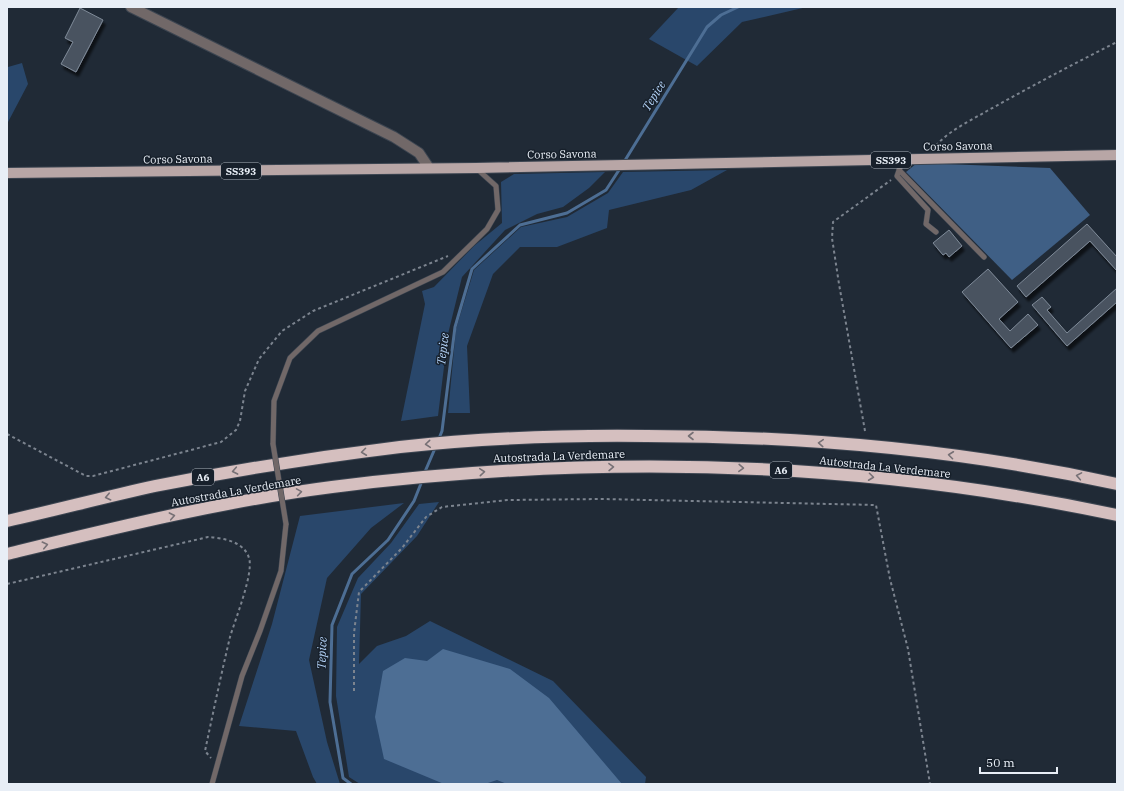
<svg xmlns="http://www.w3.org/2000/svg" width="1124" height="791" viewBox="0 0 1124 791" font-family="'IBM Plex Serif',serif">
  <defs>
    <filter id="shadow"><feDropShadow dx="2.5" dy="4.5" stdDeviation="1" flood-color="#0009"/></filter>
  </defs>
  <rect width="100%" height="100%" fill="#202a36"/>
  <path fill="#29476b" d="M 679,7 L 807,7 L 742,22 L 697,66 L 649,39 Z
    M 22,63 L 28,84 L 7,124 L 8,67 Z
    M 727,170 L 691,190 L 609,210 L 607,228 L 557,247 L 520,247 L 493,274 L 467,346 L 470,413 L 448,413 L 456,329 L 474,270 L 521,227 L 567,217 L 608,193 L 623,172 Z
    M 605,172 L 589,188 L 563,207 L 537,214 L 505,230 L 462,277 L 448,334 L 438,416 L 401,421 L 425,304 L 422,291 L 434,287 L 474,246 L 502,223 L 501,182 L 514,174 Z
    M 439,502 L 417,536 L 361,594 L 359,664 L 377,646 L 406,636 L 430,621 L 553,681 L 646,777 L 645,784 L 360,784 L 349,777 L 336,696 L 337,627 L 358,578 L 391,543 L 419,504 Z
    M 404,503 L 371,528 L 327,578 L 309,660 L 327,742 L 340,784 L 317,784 L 313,777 L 296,731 L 239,726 L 272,624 L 300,516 Z"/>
  <path fill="#3f5f85" d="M 917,163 L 1050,168 L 1090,215 L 1012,280 L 906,172 Z"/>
  <path fill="#4d6e94" d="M 443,649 L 510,669 L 549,698 L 622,784 L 507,784 L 497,780 L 485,784 L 444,784 L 384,759 L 375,717 L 383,671 L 405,658 L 427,661 Z"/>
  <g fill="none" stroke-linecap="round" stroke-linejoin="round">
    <path stroke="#4d6e94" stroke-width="3" d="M 624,162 L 707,27 L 721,15 L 738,7
      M 438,441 L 442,431 L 455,327 L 472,269 L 520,225 L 567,213 L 606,190 L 621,167
      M 424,474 L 436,446
      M 351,784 L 343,778 L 330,702 L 332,625 L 352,574 L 388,540 L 414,501 L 422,481"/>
  </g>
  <path fill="#485360" stroke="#808b99" filter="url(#shadow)" d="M 80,8 L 103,20 L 76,72 L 61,64 L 73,42 L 65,38 Z
    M 1087,224 L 1117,257 L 1117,271 L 1090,241 L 1026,297 L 1017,286 Z
    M 949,230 L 962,246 L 949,257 L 946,253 L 943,255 L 933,243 Z
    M 988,269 L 1018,302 L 999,319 L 1010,331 L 1028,314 L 1038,325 L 1011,348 L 962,292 Z
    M 1117,288 L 1117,302 L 1067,346 L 1032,305 L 1042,297 L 1051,307 L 1047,310 L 1067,333 Z"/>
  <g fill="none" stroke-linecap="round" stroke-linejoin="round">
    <defs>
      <path id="lane" d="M 903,159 L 897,176 L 928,210 L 926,224 L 936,232
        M 899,170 L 984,257
        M 273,444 L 274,401 L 290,358 L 318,331 L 443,272 L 487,229 L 498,210 L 496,186 L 476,168
        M 212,784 L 242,676 L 260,631 L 281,571 L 286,524"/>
      <path id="street" d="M 131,7 L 394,137 L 419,153 L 429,168"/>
      <path id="primary" d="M 7,173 L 476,168 L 1117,155"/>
      <path id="highway" d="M 7,521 C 56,510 105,497 155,486 C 236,470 318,457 400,447 C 482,438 565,435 647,436 C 805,436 963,450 1117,484
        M 7,554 C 114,528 223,501 332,487 C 593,454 859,460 1117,515"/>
    </defs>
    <use href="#lane" stroke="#3c4551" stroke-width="6"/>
    <use href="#street" stroke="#3c4551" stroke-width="12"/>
    <use href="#primary" stroke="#3c4551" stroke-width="12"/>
    <use href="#highway" stroke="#3c4551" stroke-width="14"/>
    <path stroke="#7c848f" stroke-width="2" stroke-dasharray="3 3" stroke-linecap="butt" d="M 932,150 C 946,132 968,122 987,111 C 1030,87 1073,64 1117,42
      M 865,431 L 839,284 L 832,238 L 833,222 L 891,180
      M 7,434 L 86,476 L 93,476 L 221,442 L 236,430 L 240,421 L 245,391 L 259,359 L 282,331 L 313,311 L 448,256
      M 7,584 L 208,537 C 222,538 244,541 249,558 C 254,573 235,620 230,637 C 221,675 213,713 205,751 L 211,758
      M 354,691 L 354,633 L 359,592 L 402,548 L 426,517 L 442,507 L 508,500 L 602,499 L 876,505 L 890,579 L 908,649 L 930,784"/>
    <use href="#lane" stroke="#716868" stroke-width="5"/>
    <use href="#street" stroke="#716868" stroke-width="10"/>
    <use href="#primary" stroke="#b8a6a6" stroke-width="10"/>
    <use href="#highway" stroke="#d5bfbf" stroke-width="12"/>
    <defs>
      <path id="lane-bridge" d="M 273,444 L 286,524"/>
    </defs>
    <use href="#lane-bridge" stroke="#3c4551" stroke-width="6" stroke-linecap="butt"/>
    <use href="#lane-bridge" stroke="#716868" stroke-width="5"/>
  </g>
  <defs><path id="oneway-chevron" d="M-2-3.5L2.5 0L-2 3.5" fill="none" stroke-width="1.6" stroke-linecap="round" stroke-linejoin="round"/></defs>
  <g stroke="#767075">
    <use href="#oneway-chevron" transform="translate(691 436) rotate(-180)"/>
    <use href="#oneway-chevron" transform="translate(821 443) rotate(-176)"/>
    <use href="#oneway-chevron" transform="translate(428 444) rotate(175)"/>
    <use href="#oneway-chevron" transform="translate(364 452) rotate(173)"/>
    <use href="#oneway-chevron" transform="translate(951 455) rotate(-173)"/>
    <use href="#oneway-chevron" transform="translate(611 467) rotate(-1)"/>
    <use href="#oneway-chevron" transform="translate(741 468) rotate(2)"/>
    <use href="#oneway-chevron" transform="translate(235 471) rotate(169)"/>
    <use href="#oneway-chevron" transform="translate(482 472) rotate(-5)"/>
    <use href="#oneway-chevron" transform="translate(1079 476) rotate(-170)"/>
    <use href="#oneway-chevron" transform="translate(871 477) rotate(7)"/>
    <use href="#oneway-chevron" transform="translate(299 492) rotate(-9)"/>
    <use href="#oneway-chevron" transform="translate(108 497) rotate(167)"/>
    <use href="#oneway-chevron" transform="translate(172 516) rotate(-11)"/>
    <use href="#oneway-chevron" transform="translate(45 545) rotate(-13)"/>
  </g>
  <g text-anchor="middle" stroke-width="3" stroke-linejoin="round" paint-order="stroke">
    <g fill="#17202b" stroke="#a9b0b9" stroke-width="1">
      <rect x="871" y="152" width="40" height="16" rx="3"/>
      <rect x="221" y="163" width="40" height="16" rx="3"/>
      <rect x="770" y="462" width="22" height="16" rx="3"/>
      <rect x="192" y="469" width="22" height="16" rx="3"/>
    </g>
    <g font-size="10" font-weight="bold" fill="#e8eef6">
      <text x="891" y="164">SS393</text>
      <text x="241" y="175">SS393</text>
      <text x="781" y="474">A6</text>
      <text x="203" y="481">A6</text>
    </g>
    <g font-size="11" fill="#e8eef6" stroke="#17202b">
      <text transform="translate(958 146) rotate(-1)" y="4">Corso Savona</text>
      <text transform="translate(562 154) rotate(-1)" y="4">Corso Savona</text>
      <text transform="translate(178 159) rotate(-1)" y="4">Corso Savona</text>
      <text transform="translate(559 456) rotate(-2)" y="4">Autostrada La Verdemare</text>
      <text transform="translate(885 467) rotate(6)" y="4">Autostrada La Verdemare</text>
      <text transform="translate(236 491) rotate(-10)" y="4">Autostrada La Verdemare</text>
    </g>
    <g font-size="12" font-style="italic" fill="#b4d3f8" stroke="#17202b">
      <text transform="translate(654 96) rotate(-58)" y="4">Tepice</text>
      <text transform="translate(443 349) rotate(-83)" y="4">Tepice</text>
      <text transform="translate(322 653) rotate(-88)" y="4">Tepice</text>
    </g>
  </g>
  <rect width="1124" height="791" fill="none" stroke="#e8eef6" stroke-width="16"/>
  <path d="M980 767v6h77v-6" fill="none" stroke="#e8eef6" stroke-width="2"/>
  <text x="986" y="767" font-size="12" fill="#e8eef6" stroke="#17202b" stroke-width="3" paint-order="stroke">50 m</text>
</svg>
